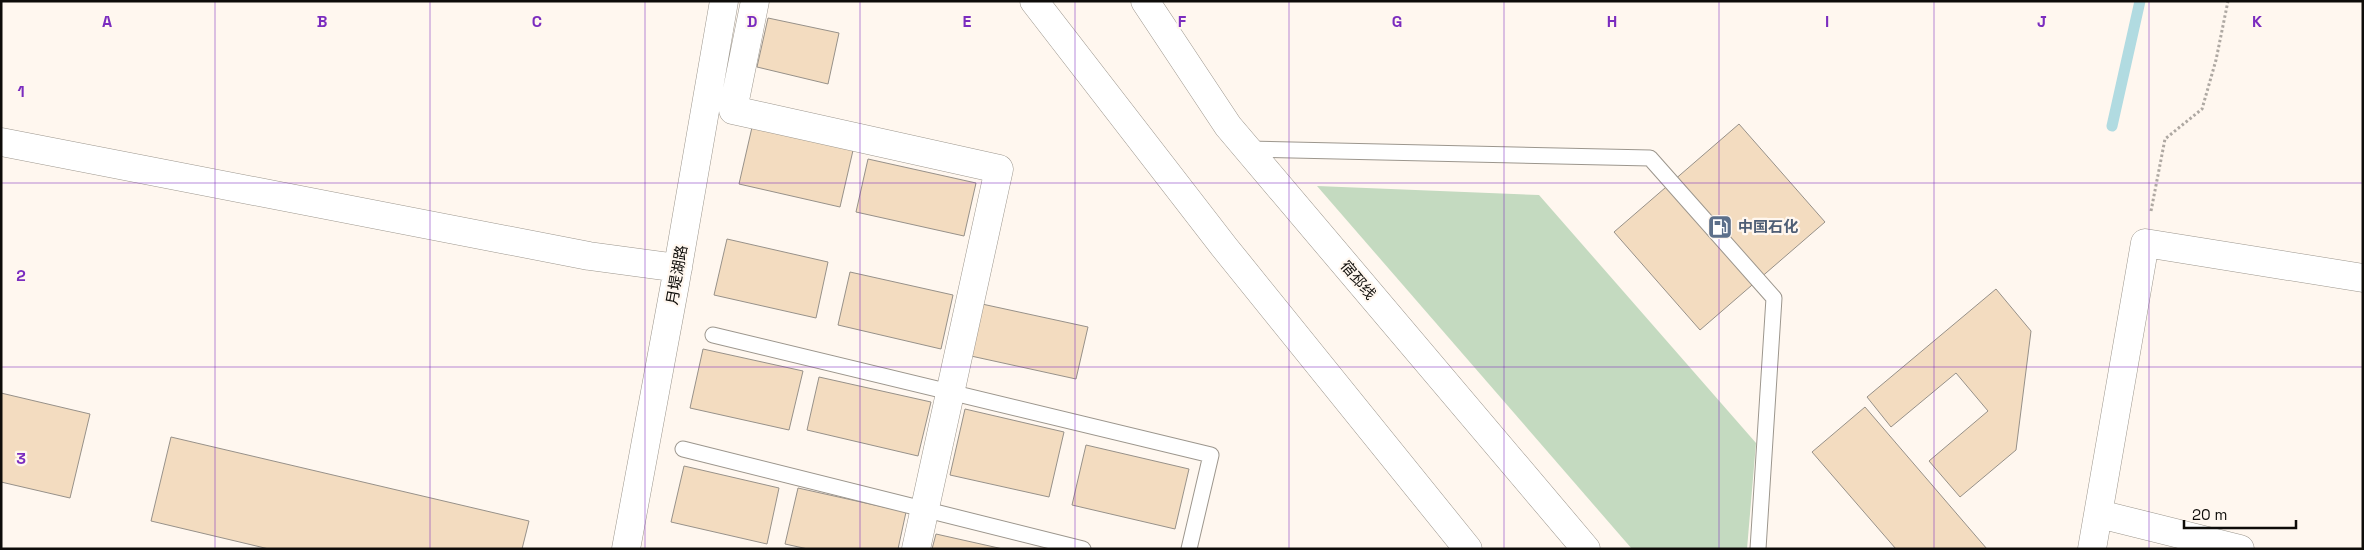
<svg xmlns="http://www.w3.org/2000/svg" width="2364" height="550" viewBox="0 0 2364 550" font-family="'Space Grotesk','Noto Sans SC',sans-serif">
  <rect width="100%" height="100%" fill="#fff7ef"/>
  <path fill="#c4dac0" d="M 1317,186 L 1539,195 L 1756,443 L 1747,549 L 1632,549 Z"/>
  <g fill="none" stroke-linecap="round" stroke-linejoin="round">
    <path stroke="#b1dbe1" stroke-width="11" d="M 2112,126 L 2140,1"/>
  </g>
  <path fill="#f3dcc0" stroke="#979189" d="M 768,18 L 839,33 L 828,84 L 757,67 Z
    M 753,123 L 854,146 L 840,207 L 739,184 Z
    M 1739,124 L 1825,222 L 1700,330 L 1614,232 Z
    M 868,159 L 976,183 L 964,236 L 856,212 Z
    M 727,239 L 828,262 L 816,318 L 714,295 Z
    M 850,272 L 953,295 L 941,349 L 838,325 Z
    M 1996,289 L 2031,331 L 2016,450 L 1960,497 L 1929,461 L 1988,411 L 1956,373 L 1891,427 L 1867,397 Z
    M 982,304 L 1088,327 L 1076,379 L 971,356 Z
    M 703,349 L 803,371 L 789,430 L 690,408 Z
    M 819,377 L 931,402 L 918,456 L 807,430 Z
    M 1,393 L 90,414 L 70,498 L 1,482 Z
    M 1865,407 L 1987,549 L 1896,549 L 1812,452 Z
    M 965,409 L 1064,432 L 1049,497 L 950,475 Z
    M 171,437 L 529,521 L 522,549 L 269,549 L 151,521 Z
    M 1086,445 L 1189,469 L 1175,529 L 1072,505 Z
    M 684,466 L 779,488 L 767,544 L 671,522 Z
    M 798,488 L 906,512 L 898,549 L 808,549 L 785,544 Z
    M 936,534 L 1003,549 L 932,549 Z"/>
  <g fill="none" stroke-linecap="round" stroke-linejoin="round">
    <defs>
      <path id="service" d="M 1247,149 L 1650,158 L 1774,298 L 1758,549
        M 713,335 L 1211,455 L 1189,549
        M 683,449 L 1083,549"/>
      <path id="minor" d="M 755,1 L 733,110 L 999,169 L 916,549
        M 1,142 L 589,256 L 678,268
        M 2099,514 L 2240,549
        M 626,549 L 675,284 L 724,1
        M 2092,549 L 2145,243 L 2363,278"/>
      <path id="primary" d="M 1034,1 L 1225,248 L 1468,549
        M 1145,1 L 1228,126 L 1586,549"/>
    </defs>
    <use href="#service" stroke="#9c968d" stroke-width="17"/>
    <use href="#minor" stroke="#9c968d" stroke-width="29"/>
    <use href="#primary" stroke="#9c968d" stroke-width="29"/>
    <path stroke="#aea8a2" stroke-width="3" stroke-dasharray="2.5 2.5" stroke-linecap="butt" d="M 2151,211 L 2165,139 L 2202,109 L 2216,60 L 2228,1"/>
    <use href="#service" stroke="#fff" stroke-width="15"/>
    <use href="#minor" stroke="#fff" stroke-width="28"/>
    <use href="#primary" stroke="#fff" stroke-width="28"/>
  </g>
  <path fill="none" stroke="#7b2cbf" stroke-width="1" stroke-opacity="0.55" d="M 215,1 L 215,549M 430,1 L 430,549M 645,1 L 645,549M 860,1 L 860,549M 1075,1 L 1075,549M 1289,1 L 1289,549M 1504,1 L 1504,549M 1719,1 L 1719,549M 1934,1 L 1934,549M 2149,1 L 2149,549M 1,183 L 2363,183M 1,367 L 2363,367"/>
  <defs>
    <symbol id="fuel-square" viewBox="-11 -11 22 22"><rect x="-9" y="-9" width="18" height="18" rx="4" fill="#5c6f8a" stroke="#fff7ef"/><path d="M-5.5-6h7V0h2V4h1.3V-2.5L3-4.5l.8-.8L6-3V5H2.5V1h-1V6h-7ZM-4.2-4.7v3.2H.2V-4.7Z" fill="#fff"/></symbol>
  </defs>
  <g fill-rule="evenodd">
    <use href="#fuel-square" x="1706" y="213" width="28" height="28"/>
  </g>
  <g text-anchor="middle" stroke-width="4.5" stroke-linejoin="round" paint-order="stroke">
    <g font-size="15" font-weight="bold" fill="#4e5e75" stroke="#fff7ef" text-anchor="start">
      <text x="1738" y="232">中国石化</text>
    </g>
    <g font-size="15" fill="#0e0c09" stroke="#fff7ef">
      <text transform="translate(677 275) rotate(-80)" y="5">月堤湖路</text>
      <text transform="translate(1358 280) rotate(50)" y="5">宿邳线</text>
    </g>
  </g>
  <g font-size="16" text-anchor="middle" font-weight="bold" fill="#7b2cbf" stroke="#fff7ef" stroke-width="4.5" stroke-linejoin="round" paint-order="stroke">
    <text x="107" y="27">A</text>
    <text x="322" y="27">B</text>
    <text x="537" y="27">C</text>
    <text x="752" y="27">D</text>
    <text x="967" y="27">E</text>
    <text x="1182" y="27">F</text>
    <text x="1397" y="27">G</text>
    <text x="1612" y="27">H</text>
    <text x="1827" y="27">I</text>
    <text x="2042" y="27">J</text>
    <text x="2257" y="27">K</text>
    <text x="21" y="97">1</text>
    <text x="21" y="281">2</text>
    <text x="21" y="464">3</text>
  </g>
  <rect width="2364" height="550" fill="none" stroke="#0e0c09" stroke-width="5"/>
  <path d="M2184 520v8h112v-8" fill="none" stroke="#0e0c09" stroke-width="2.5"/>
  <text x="2192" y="520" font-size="15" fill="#0e0c09" stroke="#fff7ef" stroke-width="4" paint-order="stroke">20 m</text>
</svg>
